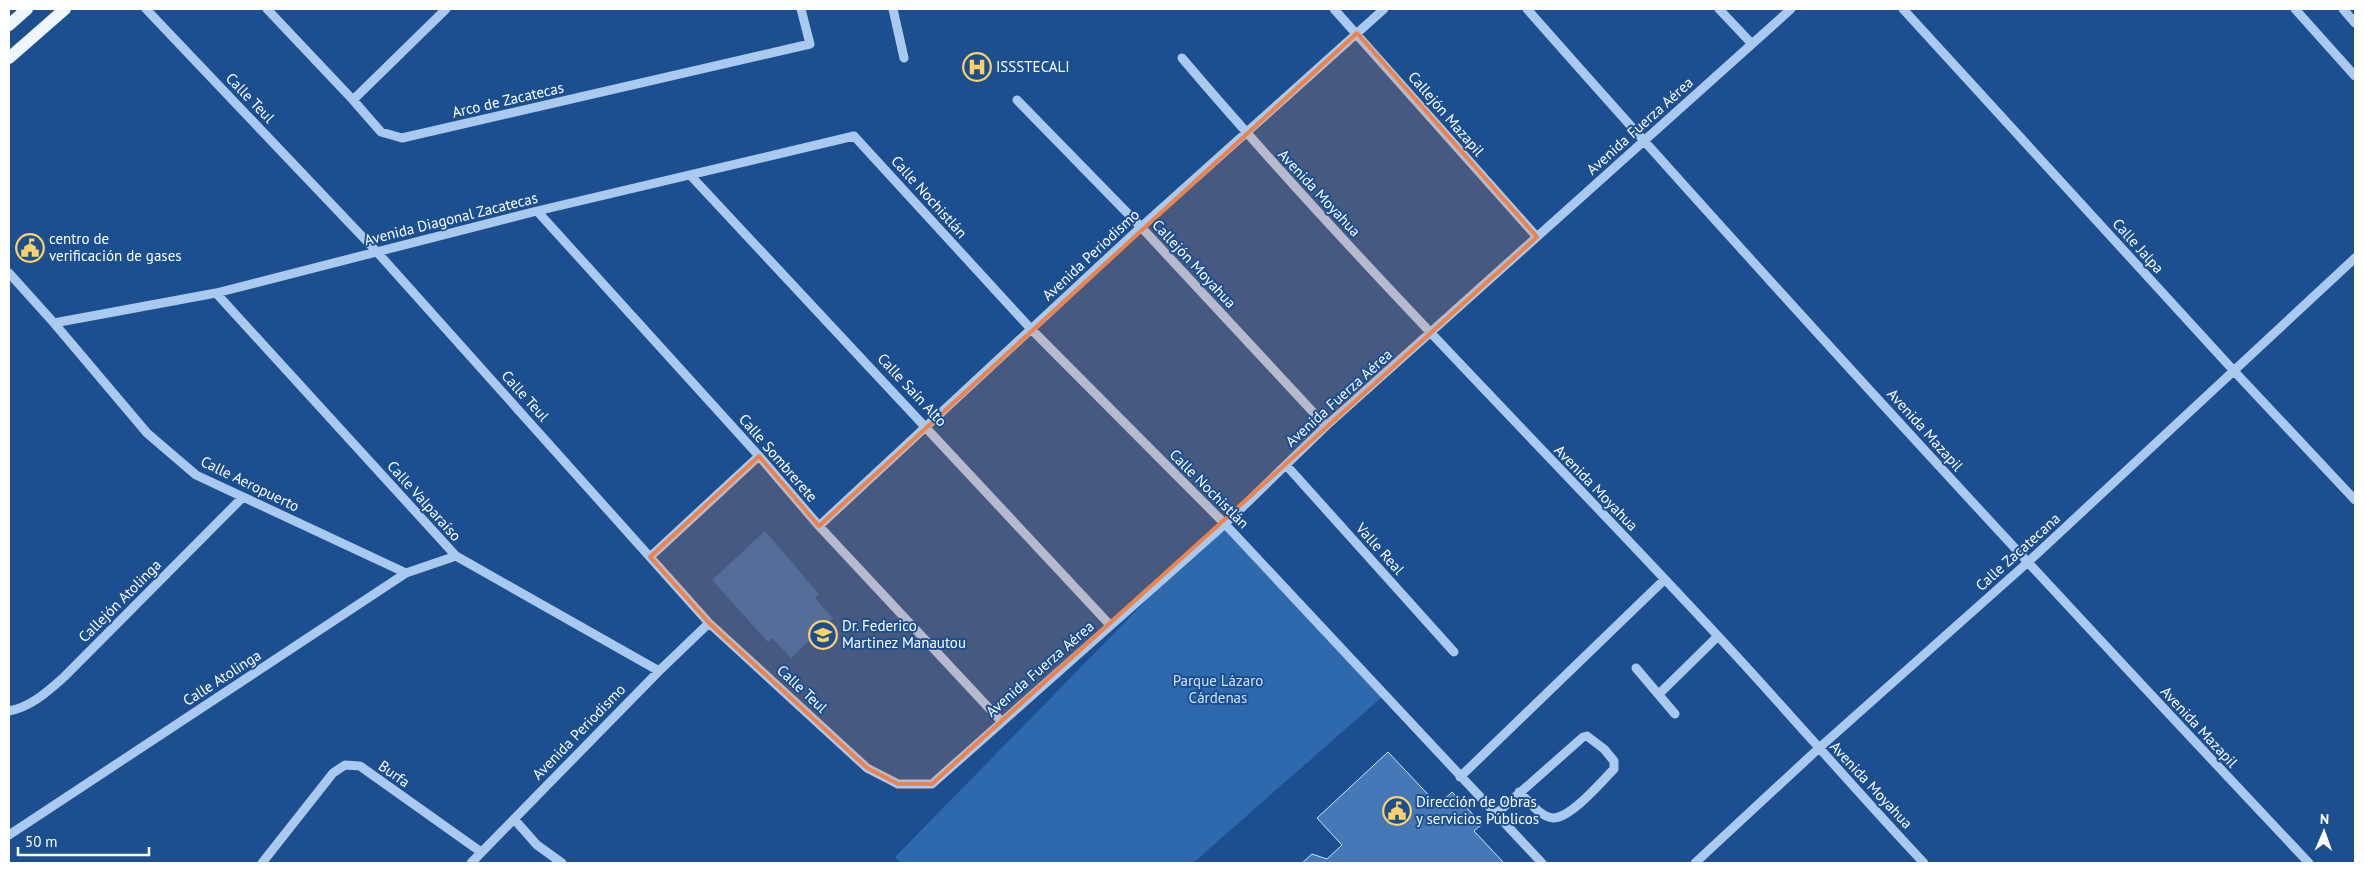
<svg xmlns="http://www.w3.org/2000/svg" width="2364" height="872" viewBox="0 0 2364 872" font-family="'PT Sans',sans-serif">
  <rect width="100%" height="100%" fill="#1b4f8f"/>
  <path fill="#2e69ad" d="M 1220,525 L 1382,697 L 1193,863 L 901,863 L 895,857 Z
    M 765,531 L 819,594 L 815,598 L 833,618 L 791,658 L 772,638 L 768,642 L 712,580 Z"/>
  <path fill="#4478b7" stroke="#cfe3fa" d="M 1388,752 L 1438,805 L 1452,792 L 1482,824 L 1474,831 L 1504,863 L 1302,863 L 1312,854 L 1327,859 L 1342,845 L 1317,818 Z"/>
  <g fill="none" stroke-linecap="round" stroke-linejoin="round">
    <path stroke="#a9c9ee" stroke-width="9" d="M 146,9 L 377,252 L 709,623 L 867,768 L 898,784 L 932,784 L 1225,524 L 1326,426 L 1791,9
      M 267,9 L 353,100 L 381,132 L 402,138 L 810,44 L 801,9
      M 893,9 L 904,58
      M 1334,9 L 1537,237
      M 1527,9 C 1782,298 2044,582 2309,863
      M 1719,9 L 1752,44
      M 1903,9 L 2234,371 L 2355,500
      M 2295,9 L 2355,76
      M 2343,9 L 2355,23
      M 1182,58 C 1352,258 1539,443 1717,635 C 1787,710 1854,789 1924,863
      M 353,100 L 446,9
      M 1017,100 L 1141,227 L 1326,426
      M 691,176 L 1110,625
      M 537,211 L 759,456 L 819,526 L 1001,721
      M 9,273 L 54,323 L 147,433 L 196,475 L 406,573
      M 216,293 L 456,556 L 659,671
      M 54,323 L 216,293 L 537,211 L 854,136 L 1031,329 L 1225,524 L 1542,863
      M 1286,465 L 1454,652
      M 819,526 L 1141,227 L 1384,9
      M 650,557 L 759,456
      M 1636,668 L 1675,714
      M 1659,694 L 1718,636
      M 9,711 C 31,707 47,692 64,677 L 242,498
      M 1460,777 L 1664,580
      M 1497,813 L 1583,737 L 1587,736 L 1604,749 L 1614,761 L 1614,769 C 1601,782 1571,818 1553,818 C 1540,817 1528,800 1519,792
      M 514,819 L 537,845 L 562,863
      M 9,835 L 406,573 L 456,556
      M 262,863 L 333,773 L 345,765 L 360,766 L 481,852
      M 471,863 L 659,671 L 709,623
      M 1695,863 L 1818,749 L 2027,563 L 2355,258"/>
    <path stroke="#f0f6ff" stroke-width="12" d="M 9,25 L 27,9
      M 9,58 L 65,9"/>
  </g>
  <path fill="#ee8249" fill-opacity="0.2" stroke="#ee8249" stroke-width="4" stroke-linejoin="round" d="M 1357,33 L 1537,237 L 932,784 L 898,784 L 867,768 L 709,623 L 650,557 L 759,456 L 819,526 Z"/>
  <defs>
    <symbol id="hospital-ring" viewBox="-11 -11 22 22"><circle r="9.5" fill="#1b4f8f" stroke="#ffd166" stroke-width="1.5"/><path d="M-5-5h3v3.5h4V-5h3V5h-3V1.5h-4V5h-3Z" fill="#ffd166"/></symbol>
    <symbol id="civic-ring" viewBox="-11 -11 22 22"><circle r="9.5" fill="#1b4f8f" stroke="#ffd166" stroke-width="1.5"/><path d="M-.6-6.5H3V-4.5H.6V-3L4-1V1h2V6H-6V1h2V-1L-.6-3ZM-1.2 2.5V6h2.4V2.5Z" fill="#ffd166"/></symbol>
    <symbol id="school-ring" viewBox="-11 -11 22 22"><circle r="9.5" fill="#1b4f8f" stroke="#ffd166" stroke-width="1.5"/><path d="M0-5L7-2L0 1L-7-2ZM-4 1L0 2.5L4 1V4Q0 6-4 4Z" fill="#ffd166"/></symbol>
  </defs>
  <g fill-rule="evenodd">
    <use href="#hospital-ring" x="961" y="51" width="32" height="32"/>
    <use href="#civic-ring" x="14" y="232" width="32" height="32"/>
    <use href="#school-ring" x="807" y="619" width="32" height="32"/>
    <use href="#civic-ring" x="1381" y="795" width="32" height="32"/>
  </g>
  <g text-anchor="middle" stroke-width="4" stroke-linejoin="round" paint-order="stroke">
    <g font-size="15" fill="#fff" stroke="#1b4f8f" text-anchor="start">
      <text x="996" y="72">ISSSTECALI</text>
      <text x="49" y="244">centro de<tspan x="49" dy="17">verificación de gases</tspan></text>
      <text x="842" y="631">Dr. Federico<tspan x="842" dy="17">Martinez Manautou</tspan></text>
      <text x="1416" y="807">Dirección de Obras<tspan x="1416" dy="17">y servicios Públicos</tspan></text>
    </g>
    <g font-size="15" fill="#fff" stroke="#1b4f8f">
      <text transform="translate(250 98) rotate(46)" y="5">Calle Teul</text>
      <text transform="translate(508 100) rotate(-13)" y="5">Arco de Zacatecas</text>
      <text transform="translate(1446 114) rotate(49)" y="5">Callejón Mazapil</text>
      <text transform="translate(1640 126) rotate(-42)" y="5">Avenida Fuerza Aérea</text>
      <text transform="translate(1319 193) rotate(47)" y="5">Avenida Moyahua</text>
      <text transform="translate(929 197) rotate(48)" y="5">Calle Nochistlán</text>
      <text transform="translate(451 219) rotate(-14)" y="5">Avenida Diagonal Zacatecas</text>
      <text transform="translate(2138 246) rotate(48)" y="5">Calle Jalpa</text>
      <text transform="translate(1091 255) rotate(-43)" y="5">Avenida Periodismo</text>
      <text transform="translate(1194 264) rotate(47)" y="5">Callejón Moyahua</text>
      <text transform="translate(912 390) rotate(47)" y="5">Calle Saín Alto</text>
      <text transform="translate(525 396) rotate(48)" y="5">Calle Teul</text>
      <text transform="translate(1339 398) rotate(-42)" y="5">Avenida Fuerza Aérea</text>
      <text transform="translate(1925 430) rotate(48)" y="5">Avenida Mazapil</text>
      <text transform="translate(778 458) rotate(49)" y="5">Calle Sombrerete</text>
      <text transform="translate(250 484) rotate(26)" y="5">Calle Aeropuerto</text>
      <text transform="translate(1596 488) rotate(46)" y="5">Avenida Moyahua</text>
      <text transform="translate(1209 489) rotate(45)" y="5">Calle Nochistlán</text>
      <text transform="translate(424 501) rotate(48)" y="5">Calle Valparaíso</text>
      <text transform="translate(1380 549) rotate(48)" y="5">Valle Real</text>
      <text transform="translate(2018 552) rotate(-42)" y="5">Calle Zacatecana</text>
      <text transform="translate(120 601) rotate(-45)" y="5">Callejón Atolinga</text>
      <text transform="translate(1040 669) rotate(-41)" y="5">Avenida Fuerza Aérea</text>
      <text transform="translate(222 678) rotate(-33)" y="5">Calle Atolinga</text>
      <text transform="translate(802 689) rotate(43)" y="5">Calle Teul</text>
      <text transform="translate(2199 727) rotate(47)" y="5">Avenida Mazapil</text>
      <text transform="translate(579 732) rotate(-46)" y="5">Avenida Periodismo</text>
      <text transform="translate(394 774) rotate(35)" y="5">Burfa</text>
      <text transform="translate(1871 785) rotate(47)" y="5">Avenida Moyahua</text>
    </g>
    <g font-size="15" fill="#cfe3fa" stroke="#1b4f8f">
      <text x="1218" y="686">Parque Lázaro<tspan x="1218" dy="17">Cárdenas</tspan></text>
    </g>
  </g>
  <rect width="2364" height="872" fill="none" stroke="#ffffff" stroke-width="20"/>
  <g transform="translate(2324 832) rotate(2)" stroke="#1b4f8f" stroke-width="4" paint-order="stroke">
  <path d="M0-4L9 19L0 12L-9 19Z" fill="#ffffff"/>
  <text y="-8" font-size="14" font-weight="bold" text-anchor="middle" fill="#ffffff">N</text>
  </g>
  <path d="M18 847v8h131v-8" fill="none" stroke="#ffffff" stroke-width="2.5"/>
  <text x="25" y="847" font-size="15" fill="#ffffff" stroke="#1b4f8f" stroke-width="4" paint-order="stroke">50 m</text>
</svg>
